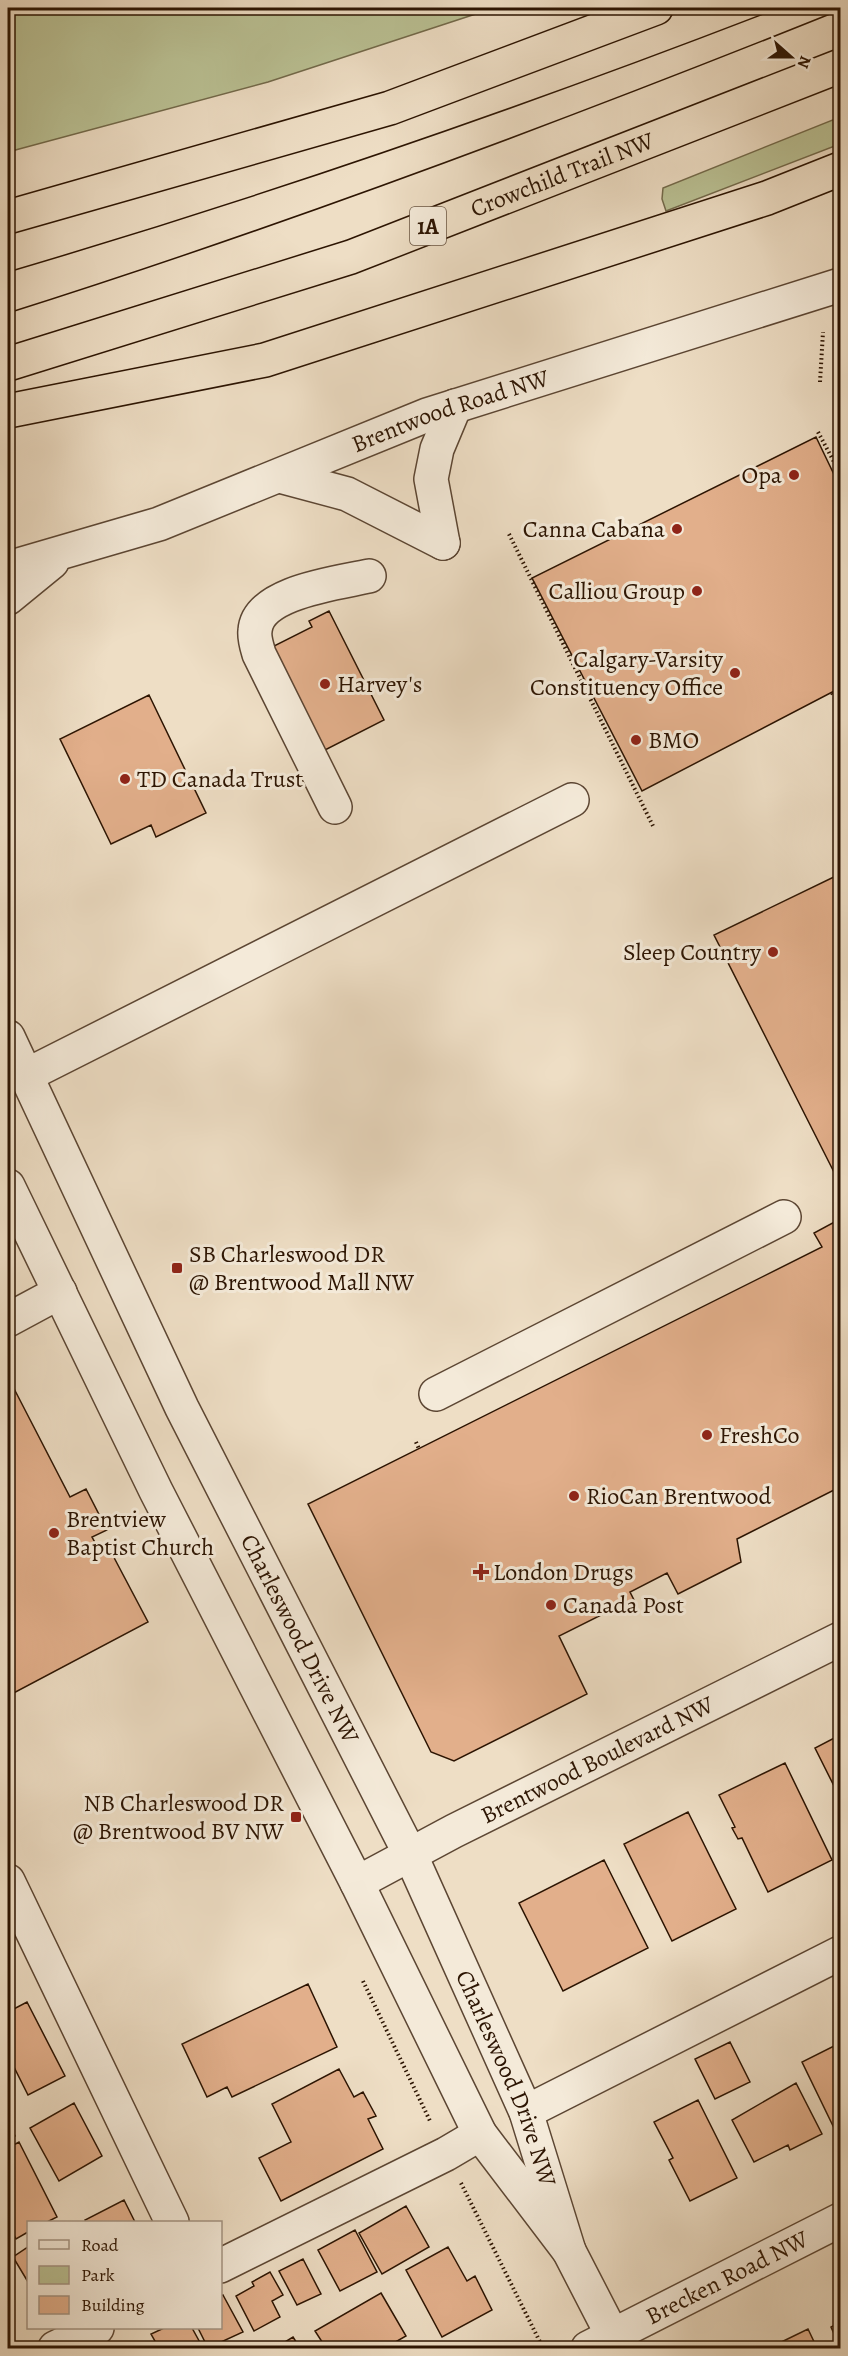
<svg xmlns="http://www.w3.org/2000/svg" width="848" height="2356" viewBox="0 0 848 2356" font-family="Alegreya,serif">
  <rect width="100%" height="100%" fill="#eedec5"/>
  <filter id="stains"><feTurbulence type="fractalNoise" baseFrequency=".00333" numOctaves="4"/><feColorMatrix values="0 0 0 0 .2 0 0 0 0 .09 0 0 0 0 .02 0 0 0 .5 -.17"/></filter>
  <radialGradient id="worn" r=".72"><stop offset=".6" stop-color="#630" stop-opacity="0"/><stop offset="1" stop-color="#630" stop-opacity=".3"/></radialGradient>
  <path fill="#bac194" stroke="#736a4b" stroke-width="1.5" d="M 18,8 L 494,8 L 268,82 L 8,152 L 8,10 Z
    M 840,117 L 840,144 L 666,211 L 662,199 L 663,188 Z"/>
  <path fill="#e2af8b" stroke="#2c1402" stroke-width="1.5" d="M 816,437 L 840,487 L 840,688 L 642,791 L 532,578 Z
    M 329,611 L 384,720 L 325,750 L 272,647 L 312,627 L 309,621 Z
    M 149,695 L 206,813 L 156,837 L 151,825 L 111,844 L 60,739 Z
    M 840,874 L 840,1184 L 714,935 Z
    M 840,1219 L 840,1487 L 737,1539 L 741,1562 L 678,1594 L 667,1573 L 630,1592 L 636,1604 L 617,1613 L 615,1608 L 559,1636 L 587,1694 L 454,1761 L 431,1752 L 308,1504 L 822,1247 L 814,1233 Z
    M 8,1377 L 70,1497 L 86,1489 L 107,1530 L 92,1537 L 102,1555 L 110,1550 L 148,1622 L 8,1696 Z
    M 840,1735 L 840,1798 L 815,1748 Z
    M 785,1763 L 832,1860 L 768,1892 L 742,1838 L 738,1839 L 732,1828 L 735,1827 L 719,1795 Z
    M 688,1812 L 736,1909 L 672,1941 L 624,1844 Z
    M 604,1860 L 648,1948 L 563,1991 L 519,1903 Z
    M 308,1984 L 337,2047 L 232,2097 L 227,2087 L 207,2097 L 182,2044 Z
    M 27,2002 L 65,2076 L 28,2095 L 8,2055 L 8,2012 Z
    M 730,2042 L 750,2082 L 715,2099 L 695,2059 Z
    M 840,2043 L 840,2125 L 834,2128 L 802,2062 Z
    M 339,2069 L 354,2097 L 363,2092 L 376,2116 L 368,2119 L 383,2149 L 281,2201 L 259,2158 L 291,2142 L 272,2104 Z
    M 796,2083 L 822,2134 L 790,2150 L 788,2145 L 754,2162 L 732,2120 Z
    M 698,2100 L 737,2178 L 690,2201 L 669,2160 L 673,2158 L 654,2122 Z
    M 74,2103 L 102,2156 L 59,2181 L 30,2128 Z
    M 8,2120 L 15,2136 L 8,2140 Z
    M 19,2142 L 57,2217 L 47,2222 L 28,2222 L 28,2232 L 16,2239 L 8,2222 L 8,2148 Z
    M 124,2200 L 135,2222 L 86,2222 L 85,2220 Z
    M 406,2206 L 429,2247 L 382,2274 L 359,2233 Z
    M 355,2230 L 377,2272 L 340,2291 L 318,2250 Z
    M 28,2247 L 28,2282 L 13,2257 Z
    M 448,2247 L 467,2281 L 475,2276 L 492,2310 L 442,2337 L 406,2270 Z
    M 303,2259 L 321,2294 L 297,2305 L 279,2271 Z
    M 270,2272 L 283,2295 L 272,2301 L 280,2317 L 254,2331 L 236,2296 L 254,2286 L 252,2282 Z
    M 381,2293 L 406,2336 L 385,2348 L 326,2348 L 315,2331 Z
    M 223,2295 L 243,2332 L 208,2348 L 198,2328 L 220,2328 L 220,2296 Z
    M 840,2322 L 840,2347 L 831,2327 Z
    M 164,2328 L 192,2328 L 203,2348 L 159,2348 L 151,2334 Z
    M 808,2329 L 817,2348 L 769,2348 Z
    M 293,2337 L 300,2348 L 275,2348 Z"/>
  <g fill="none" stroke-linecap="round" stroke-linejoin="round">
    <defs>
      <g id="minor">
        <path d="M 280,476 L 347,494 L 443,543"/>
        <path d="M 443,543 L 431,479 L 437,449 L 455,406"/>
        <path id="s1" d="M 8,568 L 159,524 L 427,415 L 840,285"/>
        <path d="M 8,598 L 52,562"/>
        <path d="M 335,807 L 259,654 C 257,647 254,638 255,631 C 257,592 338,583 369,576"/>
        <path id="s2" d="M 8,1037 L 182,1408 L 411,1856 L 526,2112 L 569,2251"/>
        <path d="M 27,1075 L 572,800"/>
        <path d="M 8,1186 L 156,1491 L 357,1883 L 480,2134 L 569,2251 L 619,2348"/>
        <path d="M 8,1320 L 60,1292"/>
        <path d="M 436,1394 L 784,1217"/>
        <path d="M 8,1881 L 172,2222"/>
        <path id="s3" d="M 357,1883 L 454,1831 L 840,1639"/>
        <path d="M 526,2112 L 840,1953"/>
        <path d="M 220,2266 L 446,2154 L 480,2134"/>
        <path d="M 55,2348 L 97,2328"/>
        <path id="s4" d="M 588,2348 L 840,2220"/>
      </g>
      <g id="highway">
        <path d="M 8,217 L 390,108 L 656,8"/>
        <path id="s5" d="M 8,364 L 351,257 L 840,66"/>
        <path d="M 8,411 L 265,360 L 767,198 L 840,169"/>
      </g>
    </defs>
    <use href="#minor" stroke="#5c4633" stroke-width="36"/>
    <use href="#highway" stroke="#2c1402" stroke-width="36"/>
    <path stroke="#2c1402" stroke-width="4" stroke-dasharray="1.5 3" stroke-linecap="butt" d="M 820,382 L 823,332
      M 818,432 L 840,473
      M 509,534 L 654,828
      M 832,693 L 837,701
      M 416,1442 L 419,1449
      M 363,1981 L 431,2123
      M 461,2183 L 543,2348"/>
    <use href="#minor" stroke="#f4ead9" stroke-width="33"/>
    <use href="#highway" stroke="#eedec5" stroke-width="33"/>
    <path stroke="#2c1402" stroke-width="1.5" d="M 8,272 C 269,195 526,106 779,8
      M 8,313 C 290,224 566,120 840,10"/>
  </g>
  <g fill="#8f2418" stroke="#f4ead9" stroke-width="2">
    <circle cx="794" cy="475" r="6"/>
    <circle cx="677" cy="529" r="6"/>
    <circle cx="697" cy="591" r="6"/>
    <circle cx="735" cy="673" r="6"/>
    <circle cx="325" cy="684" r="6"/>
    <circle cx="636" cy="740" r="6"/>
    <circle cx="125" cy="779" r="6"/>
    <circle cx="773" cy="952" r="6"/>
    <rect x="171" y="1262" width="12" height="12" rx="3"/>
    <circle cx="707" cy="1435" r="6"/>
    <circle cx="574" cy="1496" r="6"/>
    <circle cx="54" cy="1533" r="6"/>
    <path d="M478 1563h6v6h6v6h-6v6h-6v-6h-6v-6h6z"/>
    <circle cx="551" cy="1605" r="6"/>
    <rect x="290" y="1811" width="12" height="12" rx="3"/>
  </g>
  <g text-anchor="middle" stroke-width="6" stroke-linejoin="round" paint-order="stroke">
    <rect fill="#f4ead9" stroke="#685442" stroke-width="1.5" x="410" y="207" width="36" height="38" rx="4.5"/>
    <g font-size="22" font-weight="bold" fill="#2c1402">
      <text x="428" y="234">1A</text>
    </g>
    <g font-size="24" fill="#2c1402" stroke="#f4ead9">
      <text dy="8" stroke="none"><textPath href="#s5" startOffset="586">Crowchild Trail NW</textPath></text>
      <text dy="8" stroke="none"><textPath href="#s1" startOffset="470">Brentwood Road NW</textPath></text>
      <text dy="8" stroke="none"><textPath href="#s2" startOffset="669">Charleswood Drive NW</textPath></text>
      <text dy="8" stroke="none"><textPath href="#s3" startOffset="270">Brentwood Boulevard NW</textPath></text>
      <text dy="8" stroke="none"><textPath href="#s2" startOffset="1155">Charleswood Drive NW</textPath></text>
      <text dy="8" stroke="none"><textPath href="#s4" startOffset="156">Brecken Road NW</textPath></text>
    </g>
    <g font-size="24" fill="#2c1402" stroke="#f4ead9" text-anchor="start">
      <text x="782" y="483" text-anchor="end">Opa</text>
      <text x="665" y="537" text-anchor="end">Canna Cabana</text>
      <text x="685" y="599" text-anchor="end">Calliou Group</text>
      <text x="723" y="667" text-anchor="end">Calgary-Varsity<tspan x="723" dy="28">Constituency Office</tspan></text>
      <text x="337" y="692">Harvey's</text>
      <text x="648" y="748">BMO</text>
      <text x="137" y="787">TD Canada Trust</text>
      <text x="761" y="960" text-anchor="end">Sleep Country</text>
      <text x="189" y="1262">SB Charleswood DR<tspan x="189" dy="28">@ Brentwood Mall NW</tspan></text>
      <text x="719" y="1443">FreshCo</text>
      <text x="586" y="1504">RioCan Brentwood</text>
      <text x="66" y="1527">Brentview<tspan x="66" dy="28">Baptist Church</tspan></text>
      <text x="493" y="1580">London Drugs</text>
      <text x="563" y="1613">Canada Post</text>
      <text x="284" y="1811" text-anchor="end">NB Charleswood DR<tspan x="284" dy="28">@ Brentwood BV NW</tspan></text>
    </g>
  </g>
  <rect width="848" height="2356" fill="none" stroke="#eedec5" stroke-width="30"/>
  <rect x="9" y="9" width="830" height="2338" fill="none" stroke="#2c1402" stroke-width="3"/>
  <rect x="15" y="15" width="818" height="2326" fill="none" stroke="#2c1402" stroke-width="1.5"/>
  <rect x="27" y="2221" width="195" height="108" fill="#f4ead9" stroke="#a49483" stroke-width="1.5"/>
  <rect x="39" y="2240" width="30" height="9" fill="#f4ead9" stroke="#a49483" stroke-width="1.5"/>
  <text x="81" y="2251" font-size="18" fill="#2c1402">Road</text>
  <rect x="39" y="2266" width="30" height="18" fill="#bac194" stroke="#a49483" stroke-width="1.5"/>
  <text x="81" y="2281" font-size="18" fill="#2c1402">Park</text>
  <rect x="39" y="2296" width="30" height="18" fill="#e2af8b" stroke="#a49483" stroke-width="1.5"/>
  <text x="81" y="2311" font-size="18" fill="#2c1402">Building</text>
  <g transform="translate(791 57) rotate(111)" stroke="#f4ead9" stroke-width="4.5" paint-order="stroke">
  <path d="M0-4.5L10 22L0 15L-10 22Z" fill="#2c1402"/>
  <text y="-9" font-size="16" font-weight="bold" text-anchor="middle" fill="#2c1402">N</text>
  </g>
  <rect width="100%" height="100%" filter="url(#stains)"/>
  <rect width="100%" height="100%" fill="url(#worn)"/>
</svg>
